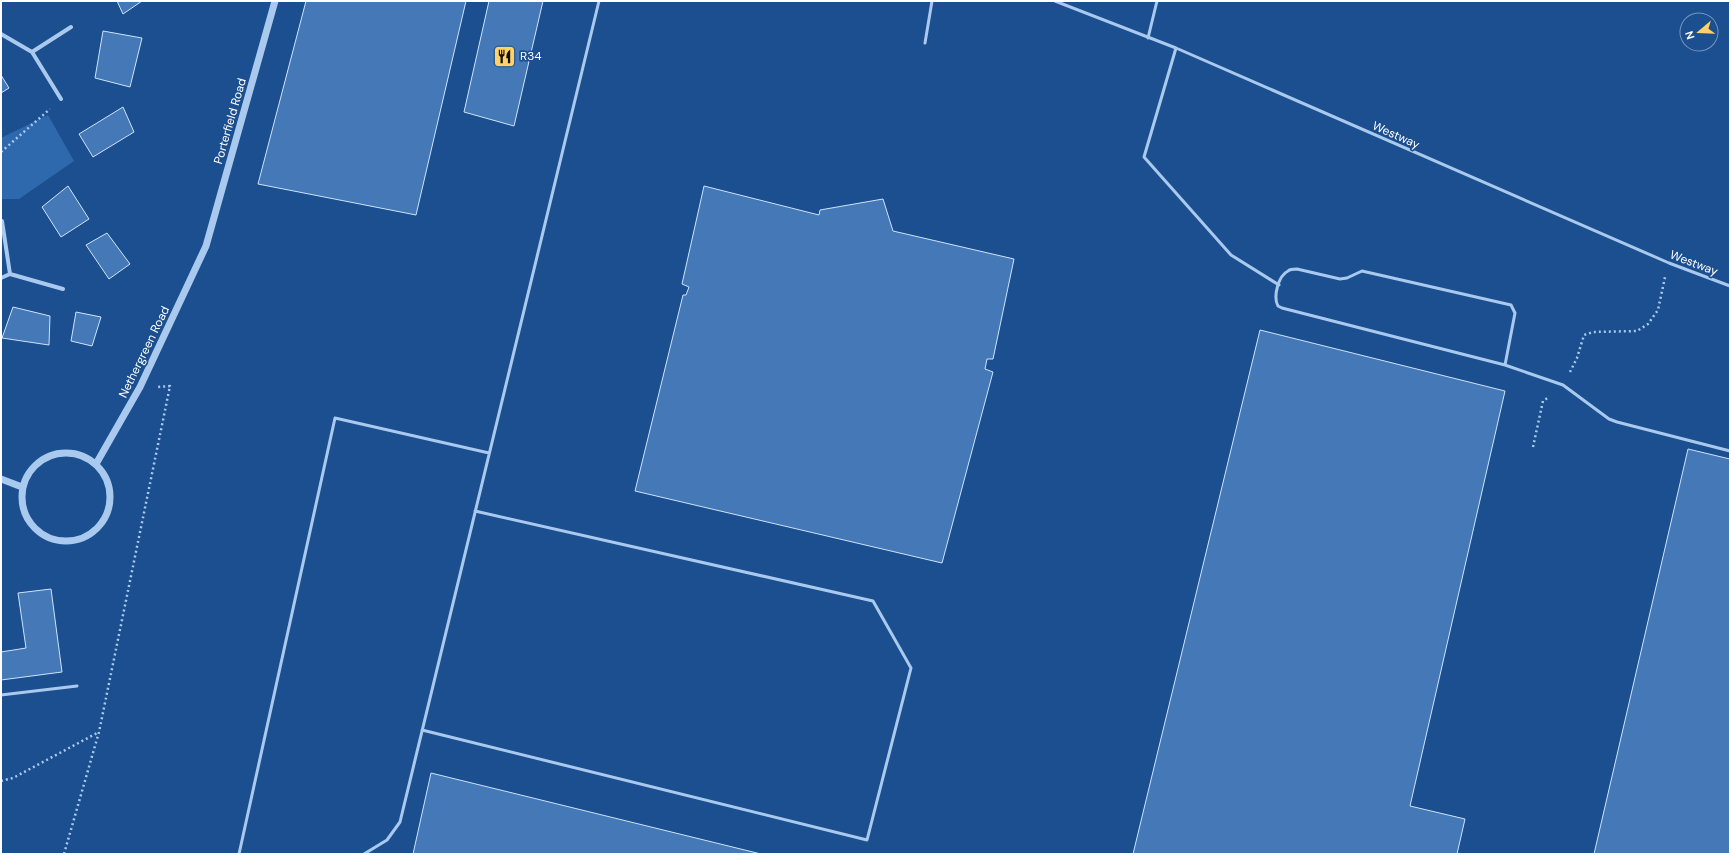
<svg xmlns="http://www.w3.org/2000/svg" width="1731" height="855" viewBox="0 0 1731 855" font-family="'DM Sans',sans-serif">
  <rect width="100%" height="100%" fill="#1b4f8f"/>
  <path fill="#2e69ad" d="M 48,115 L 74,161 L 19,199 L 1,199 L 1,138 Z"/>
  <path fill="#4478b7" stroke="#cfe3fa" d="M 117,1 L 142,1 L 123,14 Z
    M 306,1 L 466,1 L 416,215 L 258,184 Z
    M 489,1 L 543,1 L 514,126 L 464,112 Z
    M 103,31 L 142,38 L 130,87 L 95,78 Z
    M 1,75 L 9,88 L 1,93 Z
    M 123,107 L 134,132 L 93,157 L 79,134 Z
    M 68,186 L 89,219 L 61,237 L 42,207 Z
    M 704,186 L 819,215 L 820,210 L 883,199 L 893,231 L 1014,259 L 993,359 L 987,359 L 985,369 L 993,372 L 942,563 L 635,491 L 683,295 L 686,295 L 689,287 L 682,284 Z
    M 107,233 L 130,264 L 109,279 L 86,245 Z
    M 13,307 L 50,316 L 49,345 L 2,338 Z
    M 76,312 L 101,317 L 92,346 L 71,341 Z
    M 1260,330 L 1505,391 L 1410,806 L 1465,819 L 1457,854 L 1133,854 Z
    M 1688,449 L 1730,459 L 1730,854 L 1594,854 Z
    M 51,589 L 62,672 L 1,680 L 1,652 L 26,648 L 18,593 Z
    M 431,773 L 761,854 L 413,854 Z"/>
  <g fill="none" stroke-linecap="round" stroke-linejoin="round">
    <path stroke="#a9c9ee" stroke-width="2.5" stroke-dasharray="2 3" stroke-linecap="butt" d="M 1,152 L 50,109
      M 1570,372 L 1577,358 L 1584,335 L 1593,332 L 1637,331 L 1648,324 L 1658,310 L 1665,277
      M 1533,447 L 1543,401 L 1549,397
      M 1,781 L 13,778 L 99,732
      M 64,854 L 99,732 L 170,386 L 158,387"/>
    <path stroke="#a9c9ee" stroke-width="3" d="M 1055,1 L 1176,48 L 1669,263 L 1730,286
      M 1148,38 L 1157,1
      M 925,43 L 932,1
      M 1176,48 L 1144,157 L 1231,255 L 1279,285
      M 1505,365 L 1515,313 L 1511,305 L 1362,271 L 1347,278 L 1340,279 L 1297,269 C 1294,269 1290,269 1288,271 C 1278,276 1273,297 1278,306 L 1282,308 L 1505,365 L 1563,385 L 1609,419 L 1617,422 L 1730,451
      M 1,695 L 77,686
      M 422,730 L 867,840 L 911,668 L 873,601 L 475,511
      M 239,854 L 335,418 L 489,453
      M 364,854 L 387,840 L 400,822 L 599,1"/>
    <path stroke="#a9c9ee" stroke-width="4" d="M 1,34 L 32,52 L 61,99
      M 32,52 L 71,27
      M 2,221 L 10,274 L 63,289
      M 1,278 L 10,274"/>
    <path stroke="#a9c9ee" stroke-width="7" d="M22 497a44 44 0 1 1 88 0a44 44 0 1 1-88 0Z
      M 96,464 L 140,387 L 206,246 L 275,1
      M 1,479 L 22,487"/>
  </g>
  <defs>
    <symbol id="restaurant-square" viewBox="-11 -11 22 22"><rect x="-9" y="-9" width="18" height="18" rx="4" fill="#ffd166" stroke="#1b4f8f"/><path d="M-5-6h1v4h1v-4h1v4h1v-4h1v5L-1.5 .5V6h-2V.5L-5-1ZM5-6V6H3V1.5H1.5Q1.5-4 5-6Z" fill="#111"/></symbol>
  </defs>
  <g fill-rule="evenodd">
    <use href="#restaurant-square" x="492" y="44" width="25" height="25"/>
  </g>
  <g text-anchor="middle" stroke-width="3.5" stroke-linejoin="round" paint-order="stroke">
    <g font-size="12" fill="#fff" stroke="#1b4f8f" text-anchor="start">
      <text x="520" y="60">R34</text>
    </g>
    <g font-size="12" fill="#fff" stroke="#1b4f8f">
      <text transform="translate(230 121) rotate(-74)" y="4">Porterfield Road</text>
      <text transform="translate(1396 135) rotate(24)" y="4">Westway</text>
      <text transform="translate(1694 263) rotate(21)" y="4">Westway</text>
      <text transform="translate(144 352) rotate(-64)" y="4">Nethergreen Road</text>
    </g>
  </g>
  <rect width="1731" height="855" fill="none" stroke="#ffffff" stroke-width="4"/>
  <g transform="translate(1699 32) rotate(251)"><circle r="19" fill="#1b4f8f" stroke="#7695bc"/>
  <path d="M0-3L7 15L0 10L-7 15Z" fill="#ffd166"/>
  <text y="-6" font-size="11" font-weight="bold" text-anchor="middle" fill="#ffffff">N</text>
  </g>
</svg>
